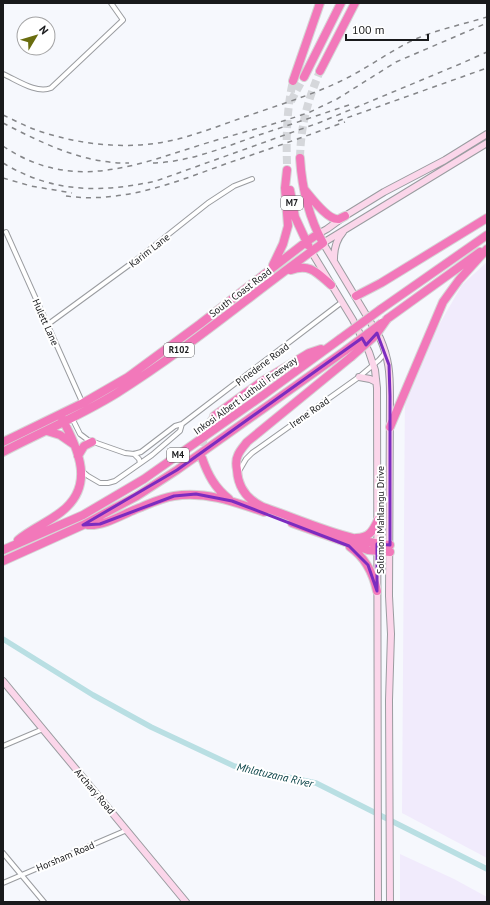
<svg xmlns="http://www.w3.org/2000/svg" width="490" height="905" viewBox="0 0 490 905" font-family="'PT Sans',sans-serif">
  <rect width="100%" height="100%" fill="#f6f8fd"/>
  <path fill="#f1ebfc" d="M 487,262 L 487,858 L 402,813 L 405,384 L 462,285 Z
    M 400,854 L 454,879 L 487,897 L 487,902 L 400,902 Z"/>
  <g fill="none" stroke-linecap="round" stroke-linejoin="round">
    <path stroke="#b9dfe3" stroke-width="5.5" d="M 3,639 L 93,695 L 151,727 L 234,766 L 316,783 L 487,869"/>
    <path stroke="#d5d7db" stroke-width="8" stroke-dasharray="8 4" stroke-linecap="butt" d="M 291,101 L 304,77
      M 300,158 C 301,124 307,103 320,71
      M 287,164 C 286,136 287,108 293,81
      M 202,458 C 202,442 204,429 214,416"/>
    <defs>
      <path id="street" d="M 3,74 C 17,80 36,94 51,88 L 123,20 L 111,3
        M 6,232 L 83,404
        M 47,325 L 140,257 L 208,203 L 234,186 L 252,179
        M 72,418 L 80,434 L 88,440 L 125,453 L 134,454 L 141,452 L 175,426 L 182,424 L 342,302
        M 134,454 L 139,459 L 140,463
        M 82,471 L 88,476 L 100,483 L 108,483 L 115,481 L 152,455 L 180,431 L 182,424
        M 239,471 L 246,459 L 252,453 L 359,377 L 379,360 L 386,352
        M 3,746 L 43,729
        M 3,853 L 44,902
        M 3,883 L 127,830"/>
      <path id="secondary" d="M 318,234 L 327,229 L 345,216 L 384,192 L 445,160 L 487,134
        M 311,251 L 353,320 L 369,352 L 375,370 L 377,388 L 378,902
        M 334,259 C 334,248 336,240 343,232
        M 359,377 L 370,379 L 376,382
        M 3,681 L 186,902
        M 390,902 L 389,700 L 391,634 L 389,596 L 390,396 C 390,373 389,359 380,338 L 323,243 L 487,143"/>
      <path id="highway" d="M 320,71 L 355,3
        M 304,77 L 341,3
        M 293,81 L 320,3
        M 304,189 C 310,196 328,221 339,219 C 341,218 343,217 345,216
        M 290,190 L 295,217 L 308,245
        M 273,265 L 283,244 L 288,226 L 285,188 L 287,170
        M 291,270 C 310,263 317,273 331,285
        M 356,296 L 381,283 L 487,218
        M 381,309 L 487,235
        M 387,319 L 480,252
        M 351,357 L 247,442 C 244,446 240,450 238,455 C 236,459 236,465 237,470 C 238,488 248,500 263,507 C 304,521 347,541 390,545
        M 214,416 L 261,382 L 309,353 L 321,349
        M 390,427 L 443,302 L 459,280 L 487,249
        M 47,431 L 60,435 L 73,444
        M 3,442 L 83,403 L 128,377 L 200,324 L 306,242 L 318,234
        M 3,452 C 41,432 80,416 117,393 C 189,348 254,292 323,243 C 308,216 302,189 300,158
        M 78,456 L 84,446 L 92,442
        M 202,458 C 208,475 215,488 229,499
        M 292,523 L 368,550 L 390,552
        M 88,525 C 103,526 120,516 134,510 C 147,505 160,498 174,496 C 206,491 235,502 264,512
        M 356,538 C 369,538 373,531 378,520
        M 18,540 C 31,529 47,523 61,512 C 96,485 78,450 62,418
        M 350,547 C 366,558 373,573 377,591
        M 3,550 L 83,515 L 144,479 L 262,396 L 340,339
        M 3,561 L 83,525 L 137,496 L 177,470 L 346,350"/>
    </defs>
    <use href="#street" stroke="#9a9ca0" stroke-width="6"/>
    <use href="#secondary" stroke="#9a9ca0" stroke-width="8"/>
    <use href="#highway" stroke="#d6d6d6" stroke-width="10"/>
    <use href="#street" stroke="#fff" stroke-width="4"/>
    <use href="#secondary" stroke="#fbd6ea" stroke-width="6"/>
    <use href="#highway" stroke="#f278ba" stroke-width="8"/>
    <path stroke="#858689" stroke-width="1.5" stroke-dasharray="5 5" stroke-linecap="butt" d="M 3,115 C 14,120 25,126 36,130 C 82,146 135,151 182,138 C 207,131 232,121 256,113 C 288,102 320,92 349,77 C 372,65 393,49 418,38 C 440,29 464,24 487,17
      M 338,121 L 487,68
      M 3,123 C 42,143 84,164 129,163
      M 3,146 C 74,194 138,164 210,142 C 243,132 277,124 310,112 L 337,99 L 396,62 L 487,23
      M 3,163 C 53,193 100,193 156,181 L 321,122 L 460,64 L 487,52
      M 153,163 C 191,162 227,146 262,134 C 292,124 322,114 352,104
      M 3,178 L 31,186 L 72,193
      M 66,196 C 123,204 176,182 228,163 C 267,150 306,136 345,122"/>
    <defs>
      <path id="highway-bridge" d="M 340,339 L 381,309
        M 346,350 L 382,323
        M 351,357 L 375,336 L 387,319"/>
    </defs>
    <use href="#highway-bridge" stroke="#d6d6d6" stroke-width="10" stroke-linecap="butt"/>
    <use href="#highway-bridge" stroke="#f278ba" stroke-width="8"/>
  </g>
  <path fill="none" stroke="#7b2cbf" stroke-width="3" stroke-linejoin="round" d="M 377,333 L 389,365 L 390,396 L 390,545 L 377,544 L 377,591 L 368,565 L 349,546 L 232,501 L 196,494 L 174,496 L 100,524 L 83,525 L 177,470 L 362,338 L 366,345 Z"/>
  <g text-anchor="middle" stroke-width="4" stroke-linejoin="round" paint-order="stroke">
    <g fill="#fff" stroke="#5e5f60" stroke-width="1">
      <rect x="281" y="196" width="22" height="14" rx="3"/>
      <rect x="164" y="343" width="30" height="14" rx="3"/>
      <rect x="167" y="448" width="22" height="14" rx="3"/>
    </g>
    <g font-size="9" font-weight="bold" fill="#191a1c">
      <text x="292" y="206">M7</text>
      <text x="179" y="353">R102</text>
      <text x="178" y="458">M4</text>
    </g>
    <g font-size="10" fill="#191a1c" stroke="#fff">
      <text transform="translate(149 250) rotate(-38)" y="4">Karim Lane</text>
      <text transform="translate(240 292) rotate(-37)" y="4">South Coast Road</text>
      <text transform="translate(46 322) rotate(66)" y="4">Hulett Lane</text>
      <text transform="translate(262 364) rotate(-37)" y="4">Pinedene Road</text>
      <text transform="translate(245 395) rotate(-36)" y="4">Inkosi Albert Luthuli Freeway</text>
      <text transform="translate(309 412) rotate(-35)" y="4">Irene Road</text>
      <text transform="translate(380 520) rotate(-90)" y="4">Solomon Mahlangu Drive</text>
      <text transform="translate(95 791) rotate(50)" y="4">Archary Road</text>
      <text transform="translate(65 856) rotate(-23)" y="4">Horsham Road</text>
    </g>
    <g font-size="11" font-style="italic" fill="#003c41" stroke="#fff">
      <text transform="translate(275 775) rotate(13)" y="4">Mhlatuzana River</text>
    </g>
  </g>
  <rect width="490" height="905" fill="none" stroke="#191a1c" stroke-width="8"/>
  <g transform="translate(36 36) rotate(52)"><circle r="19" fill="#ffffff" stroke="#a3a3a4"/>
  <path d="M0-3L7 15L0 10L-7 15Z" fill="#6a6d0f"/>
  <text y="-6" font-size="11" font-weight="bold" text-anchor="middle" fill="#191a1c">N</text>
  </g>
  <path d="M346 34v6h82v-6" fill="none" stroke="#191a1c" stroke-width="2"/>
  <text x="352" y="34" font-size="12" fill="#191a1c" stroke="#ffffff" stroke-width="3" paint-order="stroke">100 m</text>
</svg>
